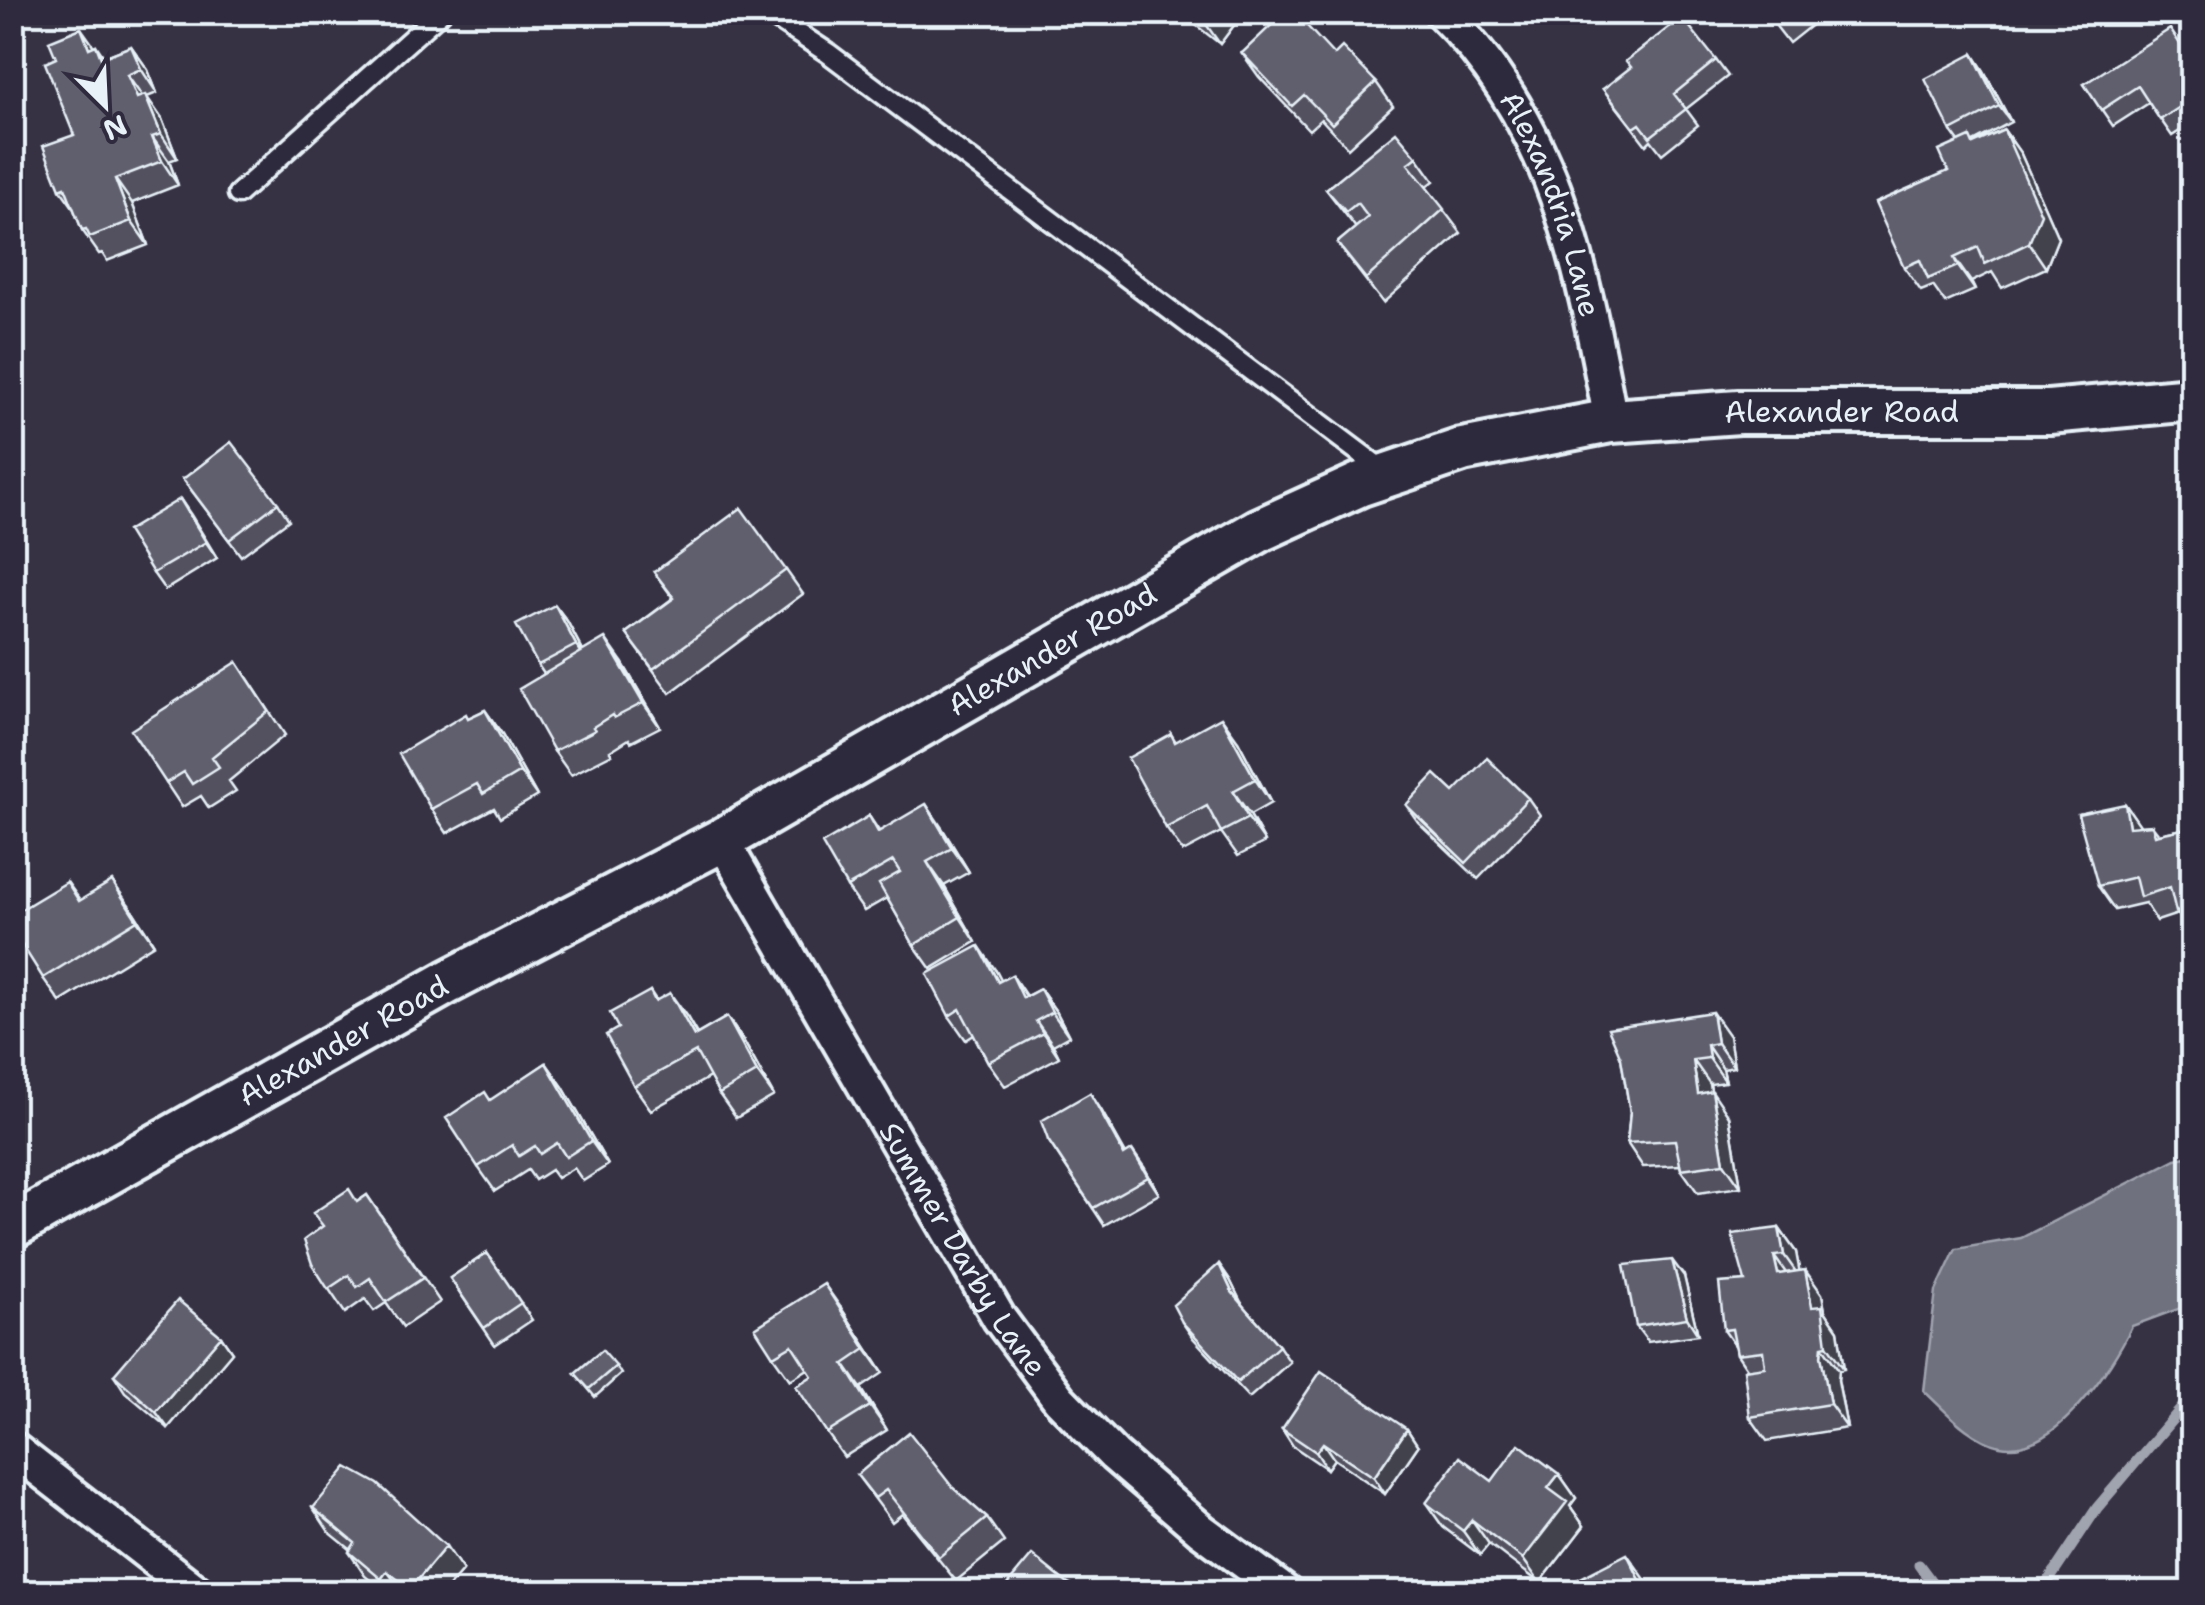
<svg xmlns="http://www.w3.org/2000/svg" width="2205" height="1605" viewBox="0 0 2205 1605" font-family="'Shantell Sans',sans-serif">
  <rect width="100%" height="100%" fill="#363244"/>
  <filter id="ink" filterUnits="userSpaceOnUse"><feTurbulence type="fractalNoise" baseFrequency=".01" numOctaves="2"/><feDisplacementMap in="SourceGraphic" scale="20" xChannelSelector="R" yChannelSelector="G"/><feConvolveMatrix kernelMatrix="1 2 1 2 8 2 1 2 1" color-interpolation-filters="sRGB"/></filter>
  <g filter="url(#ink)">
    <path fill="#70717f" stroke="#a0a4af" stroke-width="2.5" d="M 2192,1156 L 2192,1304 L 2132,1326 C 2112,1367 2054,1458 2000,1446 C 1969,1439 1946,1411 1924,1391 L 1936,1291 L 1956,1249 L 2021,1238 L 2176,1159 Z"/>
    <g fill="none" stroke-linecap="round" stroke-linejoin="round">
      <path stroke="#a0a4af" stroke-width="11" d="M 1919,1565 L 1939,1592
        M 2041,1592 L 2097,1508 L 2192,1396"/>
      <defs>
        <path id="service" d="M 766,12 L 828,53 L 1384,471
          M 238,194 L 441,12"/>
        <g id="minor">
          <path id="s1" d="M 1441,12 C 1557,125 1582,269 1611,421"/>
          <path id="s2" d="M 722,840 L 999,1318 L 1059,1399 L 1114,1455 L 1201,1530 L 1285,1592"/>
          <path d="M 12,1448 L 197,1592"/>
        </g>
        <g id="tertiary">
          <path id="s3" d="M 12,1227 L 448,982 L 722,840 L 1260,530 L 1361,484 L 1462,450 L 1611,421 L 1739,412 L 2049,412 L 2192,399"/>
        </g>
      </defs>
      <use href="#service" stroke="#e8f1f8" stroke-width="25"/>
      <use href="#minor" stroke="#e8f1f8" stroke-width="40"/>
      <use href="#tertiary" stroke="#e8f1f8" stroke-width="50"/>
      <use href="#service" stroke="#2f2a3d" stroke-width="18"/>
      <use href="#minor" stroke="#2f2a3d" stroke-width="32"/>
      <use href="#tertiary" stroke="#2f2a3d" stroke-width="42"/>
    </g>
    <path fill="#53515f" stroke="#e8f1f8" stroke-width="2.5" d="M 1179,12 L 1244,12 L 1220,44 Z
      M 1765,12 L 1821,12 L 1823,16 L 1789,43 Z
      M 2192,36 L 2192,123 L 2172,136 L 2149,103 L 2113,126 L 2084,84 L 2181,44 Z
      M 96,45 L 104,57 L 131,46 L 148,70 L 157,93 L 147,97 L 162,119 L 177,158 L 169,161 L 178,185 L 132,203 L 148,245 L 107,261 L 102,253 L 99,254 L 82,230 L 73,207 L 60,189 L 94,46 Z
      M 1242,53 L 1334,55 L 1376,82 L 1393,106 L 1348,148 L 1321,119 L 1309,130 L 1259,77 Z
      M 1973,54 L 1984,71 L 2011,122 L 1973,142 L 1974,143 L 2004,130 L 2021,154 L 2058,238 L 2046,268 L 2002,288 L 1992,272 L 1971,282 L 1975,290 L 1945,303 L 1933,286 L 1921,291 L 1904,267 L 1948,171 L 1959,142 L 1951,131 Z
      M 1716,60 L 1728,76 L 1686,109 L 1698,125 L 1662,154 L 1651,140 L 1646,145 L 1603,89 Z
      M 1417,157 L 1434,181 L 1426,187 L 1461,233 L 1383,303 L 1337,243 L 1356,228 L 1326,189 Z
      M 183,479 L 278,503 L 289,520 L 241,556 Z
      M 180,499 L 217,558 L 165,590 L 153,573 Z
      M 786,570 L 803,594 L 670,693 L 626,633 L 673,598 L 654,572 Z
      M 555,605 L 567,621 L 583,651 L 622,662 L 660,727 L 631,742 L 629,739 L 610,751 L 612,754 L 571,775 L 554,751 L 544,674 L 538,665 Z
      M 237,662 L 285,735 L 229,781 L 236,791 L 209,808 L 201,796 L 182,807 L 166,783 Z
      M 485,710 L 502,734 L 537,796 L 500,818 L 494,808 L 447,833 L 431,809 L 469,718 Z
      M 1171,734 L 1176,742 L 1238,741 L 1271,803 L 1250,815 L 1265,842 L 1238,856 L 1221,832 L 1183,852 L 1166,828 Z
      M 1454,792 L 1528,798 L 1540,815 L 1478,879 L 1418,822 L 1406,805 Z
      M 2125,804 L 2140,826 L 2152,825 L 2159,834 L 2192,827 L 2192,935 L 2178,914 L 2157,921 L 2145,903 L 2115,910 L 2098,886 Z
      M 869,816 L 879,831 L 942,828 L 969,872 L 944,886 L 976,942 L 931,969 L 914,945 L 887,898 L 864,911 L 847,887 Z
      M 67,882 L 80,900 L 129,905 L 154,944 L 60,1002 L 43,978 Z
      M 996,971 L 1001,981 L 1012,975 L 1026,996 L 1040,989 L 1057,1013 L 1069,1036 L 1053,1045 L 1059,1057 L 1005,1086 L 988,1062 L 974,1035 L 966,1040 L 949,1016 Z
      M 650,991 L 656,1000 L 687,1017 L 697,1034 L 727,1017 L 744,1042 L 774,1096 L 736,1118 L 719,1094 L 710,1077 L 651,1110 L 634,1086 L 618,1028 Z
      M 1729,1036 L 1734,1067 L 1723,1069 L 1726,1082 L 1710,1084 L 1711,1092 L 1729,1116 L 1741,1187 L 1698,1193 L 1681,1169 L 1680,1165 L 1643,1167 L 1627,1143 L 1630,1112 L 1621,1058 Z
      M 546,1063 L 563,1087 L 608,1165 L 583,1181 L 574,1168 L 557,1178 L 551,1170 L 535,1180 L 528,1170 L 495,1191 L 478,1167 L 491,1100 Z
      M 1090,1093 L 1101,1110 L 1126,1154 L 1144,1167 L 1159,1194 L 1104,1225 L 1048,1140 Z
      M 367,1195 L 440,1302 L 403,1327 L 386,1303 L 374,1311 L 365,1299 L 345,1313 L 312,1264 L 357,1202 Z
      M 1779,1228 L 1796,1252 L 1799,1271 L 1822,1294 L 1825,1311 L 1838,1330 L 1844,1369 L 1839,1370 L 1838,1380 L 1847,1428 L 1767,1441 L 1750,1417 L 1747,1369 L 1737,1354 L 1736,1347 L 1724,1330 L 1745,1281 Z
      M 487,1253 L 532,1320 L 495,1345 L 450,1278 Z
      M 1219,1264 L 1230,1280 L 1240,1301 L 1279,1346 L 1290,1362 L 1249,1398 L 1193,1338 L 1182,1322 Z
      M 1684,1276 L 1698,1335 L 1648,1342 L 1636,1326 Z
      M 841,1308 L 883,1373 L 861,1388 L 887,1430 L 844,1457 L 827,1433 L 812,1376 L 808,1369 L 790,1380 L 773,1356 Z
      M 221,1336 L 232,1352 L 168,1428 L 125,1392 L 114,1375 Z
      M 616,1366 L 621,1374 L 595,1397 L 575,1373 Z
      M 1282,1429 L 1407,1429 L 1418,1446 L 1385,1494 L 1334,1459 L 1327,1469 L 1293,1446 Z
      M 1559,1474 L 1576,1498 L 1570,1506 L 1584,1526 L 1540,1583 L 1489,1544 L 1480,1555 L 1443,1527 L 1426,1503 Z
      M 857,1475 L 953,1488 L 987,1518 L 1004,1542 L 956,1581 L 902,1514 L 892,1522 Z
      M 313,1508 L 463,1570 L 444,1592 L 385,1592 L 365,1576 L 349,1552 L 350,1549 L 329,1532 Z"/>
    <path fill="#43424d" stroke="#e8f1f8" stroke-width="2.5" d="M 1209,12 L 1244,12 L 1220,44 L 1203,20 Z
      M 81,28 L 98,52 L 89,48 Z
      M 131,46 L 148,70 L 157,93 L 141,69 Z
      M 1973,54 L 1984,71 L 2011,122 L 1999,106 Z
      M 127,75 L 144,99 L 137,98 Z
      M 145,95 L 162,119 L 177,158 L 161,134 Z
      M 2004,130 L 2021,154 L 2058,238 L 2046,268 L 2029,243 Z
      M 152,137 L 169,161 L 178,185 L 162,161 Z
      M 115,179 L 132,203 L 148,245 L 131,221 Z
      M 1954,258 L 1971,282 L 1975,290 L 1958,266 Z
      M 180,499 L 191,515 L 217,558 L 206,542 Z
      M 555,605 L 567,621 L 588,661 L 576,645 Z
      M 605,638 L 622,662 L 660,727 L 643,703 Z
      M 485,710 L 502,734 L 537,796 L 520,772 Z
      M 1221,717 L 1238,741 L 1271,803 L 1255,779 Z
      M 1233,791 L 1250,815 L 1265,842 L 1248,818 Z
      M 926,804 L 942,828 L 969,872 L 952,848 Z
      M 2125,804 L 2142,828 L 2129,827 Z
      M 927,862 L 944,886 L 976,942 L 960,917 Z
      M 112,881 L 129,905 L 154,944 L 137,920 Z
      M 979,946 L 996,971 L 1015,1006 L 998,982 Z
      M 1040,989 L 1057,1013 L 1069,1036 L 1052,1012 Z
      M 670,993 L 687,1017 L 710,1060 L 694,1036 Z
      M 1712,1012 L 1729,1036 L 1734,1067 L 1717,1043 Z
      M 727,1017 L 744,1042 L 774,1096 L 757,1072 Z
      M 1036,1021 L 1053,1045 L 1059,1057 L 1043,1033 Z
      M 1707,1045 L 1723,1069 L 1726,1082 L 1709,1058 Z
      M 1693,1060 L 1710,1084 L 1715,1118 L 1698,1094 Z
      M 546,1063 L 563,1087 L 608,1165 L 591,1141 Z
      M 1712,1091 L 1729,1116 L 1741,1187 L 1724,1163 Z
      M 1090,1093 L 1101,1110 L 1135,1171 L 1124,1155 Z
      M 1132,1150 L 1144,1167 L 1159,1194 L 1148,1177 Z
      M 1779,1228 L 1796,1252 L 1801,1279 L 1784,1255 Z
      M 1774,1256 L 1791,1280 L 1778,1274 Z
      M 1672,1260 L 1684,1276 L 1698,1335 L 1687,1318 Z
      M 1219,1264 L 1230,1280 L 1244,1308 L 1232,1292 Z
      M 1805,1270 L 1822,1294 L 1825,1311 L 1838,1330 L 1844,1369 L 1827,1345 L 1812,1307 Z
      M 824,1284 L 841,1308 L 883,1373 L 866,1349 Z
      M 221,1336 L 232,1352 L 168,1428 L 156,1412 Z
      M 1822,1346 L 1839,1370 L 1838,1380 L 1847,1428 L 1830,1404 L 1821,1356 Z
      M 844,1364 L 861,1388 L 887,1430 L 870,1406 Z
      M 1407,1429 L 1418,1446 L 1385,1494 L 1374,1477 Z
      M 1323,1443 L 1334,1459 L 1327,1469 L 1316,1452 Z
      M 1559,1474 L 1576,1498 L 1570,1506 L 1584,1526 L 1540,1583 L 1523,1559 L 1548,1488 Z
      M 1472,1520 L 1489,1544 L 1480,1555 L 1463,1531 Z
      M 446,1546 L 463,1570 L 444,1592 L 412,1592 L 410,1589 Z
      M 1627,1554 L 1644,1578 L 1651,1592 L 1646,1592 Z
      M 387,1571 L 403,1592 L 390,1592 L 381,1579 Z"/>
    <path fill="#605e6e" stroke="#e8f1f8" stroke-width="2.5" d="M 1193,12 L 1209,12 L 1203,20 Z
      M 1285,12 L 1294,12 L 1334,55 L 1342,47 L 1376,82 L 1332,124 L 1304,95 L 1292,106 L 1242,53 Z
      M 1767,12 L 1780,12 L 1772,19 Z
      M 1682,17 L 1716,60 L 1674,94 L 1686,109 L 1650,137 L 1640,124 L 1634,128 L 1603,89 L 1631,67 L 1626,61 Z
      M 81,28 L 89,48 L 96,45 L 101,58 L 131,46 L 141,69 L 127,75 L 137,98 L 145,95 L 161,134 L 152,137 L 162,161 L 115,179 L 131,221 L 90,237 L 86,229 L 82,230 L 65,187 L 60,189 L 43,146 L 74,135 L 45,63 L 56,58 L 49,41 Z
      M 2170,29 L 2180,44 L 2192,36 L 2192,99 L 2160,120 L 2138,86 L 2101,110 L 2084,84 Z
      M 1973,54 L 1999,106 L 1951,131 L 1925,79 Z
      M 2004,130 L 2041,214 L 2029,243 L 1985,264 L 1978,247 L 1954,258 L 1958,266 L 1928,279 L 1920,260 L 1904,267 L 1875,203 L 1948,171 L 1939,151 L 1970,137 L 1973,144 Z
      M 1396,132 L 1417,157 L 1408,164 L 1444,209 L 1366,279 L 1337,243 L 1368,217 L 1357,203 L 1346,212 L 1326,189 Z
      M 231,442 L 278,503 L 229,540 L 183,479 Z
      M 180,499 L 206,542 L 153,573 L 127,531 Z
      M 741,508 L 786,570 L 653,669 L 626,633 L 674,598 L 654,572 Z
      M 555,605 L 576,645 L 538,665 L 516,625 Z
      M 605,638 L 643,703 L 614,718 L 612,715 L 593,727 L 595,730 L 554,751 L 519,689 Z
      M 237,662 L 269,711 L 212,757 L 219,767 L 192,784 L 184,772 L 166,783 L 131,730 Z
      M 485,710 L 520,772 L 483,794 L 477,784 L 431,809 L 399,754 L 466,714 L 468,718 Z
      M 1221,717 L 1255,779 L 1233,791 L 1248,818 L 1221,832 L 1207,806 L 1166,828 L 1128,758 L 1171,734 L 1175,742 Z
      M 1487,758 L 1528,798 L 1466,863 L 1406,805 L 1435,774 L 1454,792 Z
      M 926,804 L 952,848 L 927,862 L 960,917 L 914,945 L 879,884 L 900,872 L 893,861 L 847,887 L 822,844 L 869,816 L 878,832 Z
      M 2125,804 L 2129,827 L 2152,825 L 2155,835 L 2192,827 L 2192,908 L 2176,912 L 2170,887 L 2140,897 L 2135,877 L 2098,886 L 2078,814 Z
      M 112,881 L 137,920 L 43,978 L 12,929 L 12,915 L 67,882 L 79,901 Z
      M 979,946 L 998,982 L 1012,975 L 1023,998 L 1040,989 L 1052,1012 L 1036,1021 L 1043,1033 L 988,1062 L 960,1009 L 949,1016 L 927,974 Z
      M 650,991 L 655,1001 L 670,993 L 694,1036 L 727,1017 L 757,1072 L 719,1094 L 696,1052 L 634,1086 L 606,1035 L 618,1028 L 610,1013 Z
      M 1712,1012 L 1717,1043 L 1707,1045 L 1709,1058 L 1693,1060 L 1698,1094 L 1712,1091 L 1724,1163 L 1681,1169 L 1675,1140 L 1627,1143 L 1630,1112 L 1621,1058 L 1608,1028 Z
      M 546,1063 L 591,1141 L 566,1157 L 557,1143 L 540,1154 L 535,1146 L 519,1156 L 512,1145 L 478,1167 L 446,1118 L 485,1092 L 490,1100 Z
      M 1090,1093 L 1124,1155 L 1132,1150 L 1148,1177 L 1093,1208 L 1048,1140 L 1041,1121 Z
      M 349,1189 L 357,1202 L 367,1195 L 423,1278 L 386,1302 L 370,1278 L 357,1287 L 349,1275 L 328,1289 L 312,1264 L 304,1240 L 323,1226 L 313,1213 Z
      M 1779,1228 L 1784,1255 L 1774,1256 L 1778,1274 L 1805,1270 L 1812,1307 L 1822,1306 L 1827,1345 L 1822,1346 L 1821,1356 L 1830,1404 L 1750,1417 L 1744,1370 L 1765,1367 L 1763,1351 L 1737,1354 L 1732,1329 L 1724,1330 L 1719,1283 L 1745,1281 L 1732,1234 Z
      M 487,1253 L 521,1303 L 484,1328 L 450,1278 Z
      M 1672,1260 L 1687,1318 L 1636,1326 L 1624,1265 Z
      M 1219,1264 L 1232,1292 L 1279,1346 L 1238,1382 L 1182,1322 L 1173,1305 Z
      M 824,1284 L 866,1349 L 844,1364 L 870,1406 L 827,1433 L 796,1386 L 812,1376 L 792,1345 L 773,1356 L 755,1328 Z
      M 178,1300 L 221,1336 L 156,1412 L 114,1375 Z
      M 602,1350 L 616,1366 L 589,1389 L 575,1373 Z
      M 1321,1371 L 1407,1429 L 1374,1477 L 1323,1443 L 1316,1452 L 1282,1429 Z
      M 909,1432 L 953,1488 L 987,1518 L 939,1557 L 886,1490 L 875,1498 L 857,1475 Z
      M 1519,1444 L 1559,1474 L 1548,1488 L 1567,1502 L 1523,1559 L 1472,1520 L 1463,1531 L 1426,1503 L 1460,1457 L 1492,1481 Z
      M 347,1467 L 378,1484 L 446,1546 L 410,1589 L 387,1571 L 381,1579 L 349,1552 L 355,1543 L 313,1508 Z
      M 1627,1554 L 1646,1592 L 1568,1592 L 1565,1586 Z
      M 1032,1555 L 1068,1584 L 1085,1592 L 1001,1592 Z"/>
  </g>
  <g text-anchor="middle" stroke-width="8" stroke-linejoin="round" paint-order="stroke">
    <g font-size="30" fill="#e8f1f8" stroke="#2f2a3d">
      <text dy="10" stroke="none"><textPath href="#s1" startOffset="225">Alexandria Lane</textPath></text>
      <text dy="10" stroke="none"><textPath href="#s3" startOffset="2030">Alexander Road</textPath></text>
      <text dy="10" stroke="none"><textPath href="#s3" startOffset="1190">Alexander Road</textPath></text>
      <text dy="10" stroke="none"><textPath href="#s3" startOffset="380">Alexander Road</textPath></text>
      <text dy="10" stroke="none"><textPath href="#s2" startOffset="475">Summer Darby Lane</textPath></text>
    </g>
  </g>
  <rect width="2205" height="1605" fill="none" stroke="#2f2a3d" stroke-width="50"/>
  <rect x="25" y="25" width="2155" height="1555" fill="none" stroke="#e8f1f8" stroke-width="4" filter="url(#ink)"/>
  <g transform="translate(105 105) rotate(156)" stroke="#2f2a3d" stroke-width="8" paint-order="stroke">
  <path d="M0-8L18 38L0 25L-18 38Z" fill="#e8f1f8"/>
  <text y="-15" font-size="28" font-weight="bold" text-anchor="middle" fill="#e8f1f8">N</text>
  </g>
</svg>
